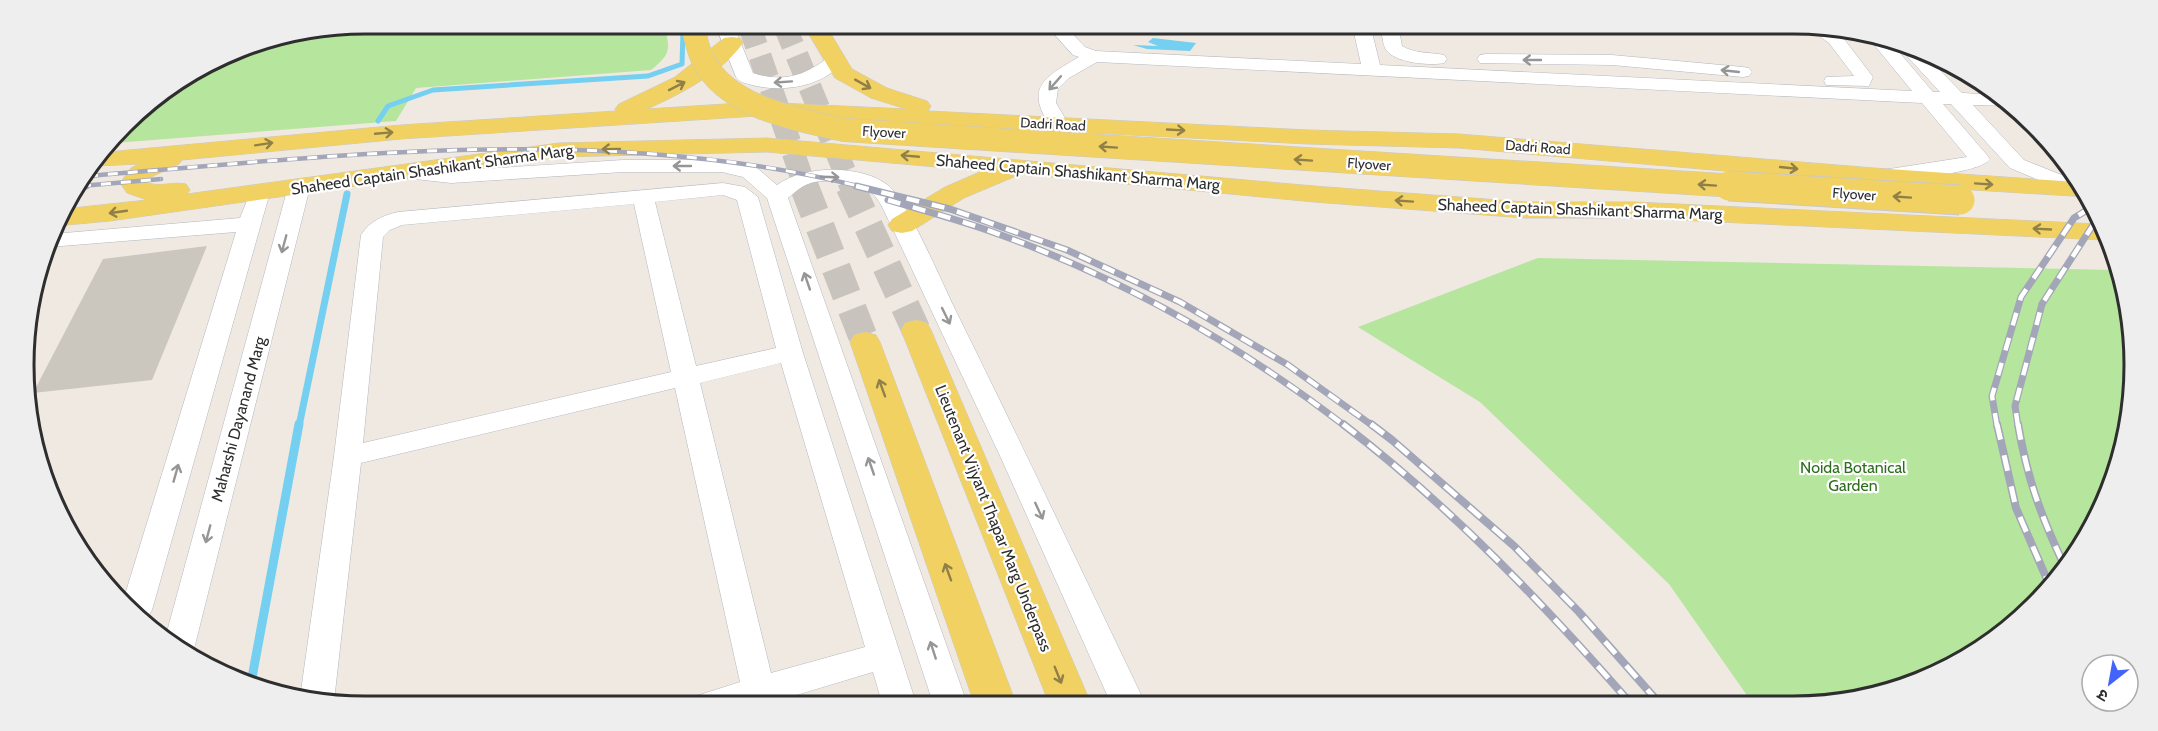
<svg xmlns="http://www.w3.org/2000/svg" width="2158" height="731" viewBox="0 0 2158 731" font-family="Cabin,'Noto Sans Devanagari',sans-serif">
  <rect width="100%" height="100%" fill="#efe9e1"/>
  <path fill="#b6e59e" d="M 365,24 L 664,24 C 670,49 672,53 651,70 L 416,88 L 396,121 L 114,143 L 140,109 L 235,50 Z
    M 1538,258 L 2114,270 L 2131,321 L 2122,454 L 2088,537 L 2018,622 L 1943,672 L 1837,704 L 1753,704 L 1669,584 L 1480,402 L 1358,327 Z"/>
  <path fill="#75cff0" d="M 1153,38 L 1196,43 L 1190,51 L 1147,49 L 1133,45 L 1158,46 L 1148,42 Z"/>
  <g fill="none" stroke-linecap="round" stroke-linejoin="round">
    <path stroke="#75cff0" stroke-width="5" d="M 378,121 L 388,106 L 433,90 L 648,76 L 682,64 L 683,32 L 679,24"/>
    <path stroke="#75cff0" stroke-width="7" d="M 299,426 L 347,194"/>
    <path stroke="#75cff0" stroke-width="9" d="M 251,683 L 299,424"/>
  </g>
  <path fill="#cbc7bf" d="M 207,246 L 152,380 L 33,393 L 103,259 Z"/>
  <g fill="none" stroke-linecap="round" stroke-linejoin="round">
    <path stroke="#c8c4bd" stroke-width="23" stroke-dasharray="23 11" stroke-linecap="butt" d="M 749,24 L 805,187
      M 784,24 L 851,187"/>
    <path stroke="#c8c4bd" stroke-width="29" stroke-dasharray="29 15" stroke-linecap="butt" d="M 804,186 L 865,342
      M 850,186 L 916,330"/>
    <defs>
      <path id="minor" d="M 715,24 L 733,24 L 753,73 C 774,80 795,79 814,67 C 822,63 827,57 835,55 L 841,56 L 844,60 C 825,87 782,93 752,85 C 746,83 740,83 736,77 Z
        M 1045,24 L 1063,24 L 1085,47 L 1096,51 L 1361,64 L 1352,24 L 1370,24 L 1380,65 L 1912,91 L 1866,35 L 1881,36 L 1888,39 L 1933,92 L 1940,92 L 1906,55 L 1903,51 L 1905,48 L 1930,60 L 1962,93 L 2001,95 L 2010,106 L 1973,105 L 2024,160 L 2077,181 L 2087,193 L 2079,196 L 2072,194 L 2010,168 L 1951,104 L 1943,104 L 1987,155 L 1990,159 C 1980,174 1898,180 1877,182 L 1870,180 L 1867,176 L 1870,172 L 1967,157 L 1922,103 L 1097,62 L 1069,78 L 1058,89 L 1056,103 L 1069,125 L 1066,129 L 1052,129 C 1024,88 1043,78 1079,57 L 1073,55 Z
        M 1380,24 L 1398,24 L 1402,46 C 1415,54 1430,52 1444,55 L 1447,59 L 1444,63 C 1431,66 1392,63 1385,48 C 1382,41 1382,31 1380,24 Z
        M 1812,27 L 1833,29 L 1841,35 L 1873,77 L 1869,86 L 1826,85 L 1824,81 L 1826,77 L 1854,76 L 1829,43 L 1814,32 Z
        M 1486,54 L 1612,55 L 1743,67 L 1749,68 L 1752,72 L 1749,76 L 1743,77 L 1612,65 L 1480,63 L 1477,59 L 1480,55 Z
        M 623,160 L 722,160 L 757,168 L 777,185 C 804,165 862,164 889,186 C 908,203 940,278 953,305 C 1019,438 1082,572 1146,705 L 1112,706 L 1001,458 L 891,225 C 886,216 882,204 875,196 C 861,182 826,177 808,184 C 800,187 794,193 788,198 L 968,706 L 934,706 L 767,198 L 743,177 L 722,172 L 623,172 L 451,183 L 406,178 L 399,176 L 396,172 L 399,168 L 406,166 L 451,171 Z
        M 299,181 L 306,183 L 310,187 L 192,657 L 175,649 L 165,639 L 288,187 L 292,183 Z
        M 723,183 L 745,187 L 758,197 L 803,353 L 917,706 L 883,706 L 873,672 L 760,706 L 691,706 L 696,696 L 740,682 L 675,388 L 361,463 L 334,701 L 333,703 L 300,698 L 334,456 L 361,235 C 370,221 382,216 398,212 ZM 723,195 L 737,200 L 776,348 L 696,366 L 655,202 ZM 634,204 L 671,372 L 363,443 L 383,237 L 390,230 L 402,225 ZM 781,363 L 865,647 L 771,673 L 700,383 Z
        M 259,186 L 266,188 L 270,192 L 152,610 L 146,620 L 124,598 L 236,232 L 49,247 L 53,234 L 240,218 L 252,188 Z"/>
      <path id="major" d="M 803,24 L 825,24 L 852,69 L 887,88 L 927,101 L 931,106 L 928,111 L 1308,130 L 1459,134 L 1874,168 L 2077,182 L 2089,197 L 1874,184 L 1459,148 L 1308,144 L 757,116 L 401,139 L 182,160 L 179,164 L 149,178 L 146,182 C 158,188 173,181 186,184 L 190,190 L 187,194 L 559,143 L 767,138 L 1314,186 L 1525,202 L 1635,202 L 2098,224 L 2103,240 L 1635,218 L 1525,218 L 1314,202 L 1021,174 L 964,198 L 912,231 L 902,233 L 892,231 L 888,225 L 892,219 L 945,187 L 982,171 L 767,152 L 559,157 L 110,221 L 56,226 L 63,209 L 147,200 L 127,193 L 120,183 L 131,168 L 139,164 L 96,166 L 107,152 L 401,125 L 616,111 L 615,109 L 619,104 L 675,77 L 724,38 L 732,37 L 740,38 L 743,43 C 723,72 679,95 647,109 L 757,102 L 906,109 L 871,98 L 835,78 Z
        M 916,320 L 927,323 L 931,330 L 1092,706 L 1050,706 L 901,330 L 905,323 Z
        M 865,332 L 876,335 L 880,342 L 1017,706 L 975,706 L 850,342 L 854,335 Z"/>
    </defs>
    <use href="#minor" stroke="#b4b7c1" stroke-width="1"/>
    <use href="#major" stroke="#c9c9c9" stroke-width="1"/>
    <use href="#minor" fill="#fff" fill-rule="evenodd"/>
    <use href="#major" fill="#f2d163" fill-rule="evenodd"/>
    <defs>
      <path id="rail-far2" d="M 88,176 C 345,155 608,123 862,187
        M 81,186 L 161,179"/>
      <path id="rail-far1" d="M 81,186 L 86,186
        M 856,186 L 950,209 L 1067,250 L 1180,302 L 1288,365 L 1373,426
        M 888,200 C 925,211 964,221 1001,235 C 1125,280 1241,346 1345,426
        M 1997,426 L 1992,396 L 2021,297 L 2074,218 L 2092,207
        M 2018,426 L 2015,406 L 2042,304 L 2093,225 L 2098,223"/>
      <path id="rail" d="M 1343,424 C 1451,507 1543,603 1632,705
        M 1371,424 L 1392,440 L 1514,546 L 1579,612 L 1660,704
        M 1997,424 L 2016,508 L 2049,584
        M 2018,424 C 2027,478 2041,516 2064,565"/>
    </defs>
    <use href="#rail-far2" stroke="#a3a6b8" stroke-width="4.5"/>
    <use href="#rail-far1" stroke="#a3a6b8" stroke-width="7"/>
    <use href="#rail" stroke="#a3a6b8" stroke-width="8"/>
    <use href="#rail-far2" stroke="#fff" stroke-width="3" stroke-dasharray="10" stroke-linecap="butt"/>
    <use href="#rail-far1" stroke="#fff" stroke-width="4.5" stroke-dasharray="13" stroke-linecap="butt"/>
    <use href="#rail" stroke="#fff" stroke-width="5" stroke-dasharray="16" stroke-linecap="butt"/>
    <defs>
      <path id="major-bridge-far1" d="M 692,24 C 696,36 697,49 703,60 C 728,108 796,119 844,130 L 1753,187"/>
      <path id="major-bridge" d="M 1729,186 L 1960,200"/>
    </defs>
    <use href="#major-bridge-far1" stroke="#c9c9c9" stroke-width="24" stroke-linecap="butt"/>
    <use href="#major-bridge" stroke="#c9c9c9" stroke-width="31" stroke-linecap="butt"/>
    <use href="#major-bridge-far1" stroke="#f2d163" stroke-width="23"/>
    <use href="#major-bridge" stroke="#f2d163" stroke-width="29"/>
  </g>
  <defs><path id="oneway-shaft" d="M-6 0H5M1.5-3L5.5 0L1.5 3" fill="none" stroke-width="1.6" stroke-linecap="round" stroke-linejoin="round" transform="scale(1.5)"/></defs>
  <g stroke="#969696">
    <use href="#oneway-shaft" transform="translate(1532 60) rotate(-180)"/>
    <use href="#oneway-shaft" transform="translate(1730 71) rotate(-174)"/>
    <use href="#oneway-shaft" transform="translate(783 82) rotate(176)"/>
    <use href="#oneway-shaft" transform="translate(1055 83) rotate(131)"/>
    <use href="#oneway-shaft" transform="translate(682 166) rotate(-180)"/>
    <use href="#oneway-shaft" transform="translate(830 177) rotate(2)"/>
    <use href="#oneway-shaft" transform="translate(284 244) rotate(105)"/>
    <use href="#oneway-shaft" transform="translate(807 281) rotate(-109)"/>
    <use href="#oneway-shaft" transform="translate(946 316) rotate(64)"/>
    <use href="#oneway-shaft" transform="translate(871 466) rotate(-109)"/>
    <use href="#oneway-shaft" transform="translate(176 473) rotate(-74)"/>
    <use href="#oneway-shaft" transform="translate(1039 511) rotate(65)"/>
    <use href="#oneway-shaft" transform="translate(208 534) rotate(105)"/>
    <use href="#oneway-shaft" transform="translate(933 650) rotate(-108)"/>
  </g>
  <g stroke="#908048">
    <use href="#oneway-shaft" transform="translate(863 84) rotate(29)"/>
    <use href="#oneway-shaft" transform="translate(677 86) rotate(-27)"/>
    <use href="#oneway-shaft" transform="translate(1176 130) rotate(3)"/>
    <use href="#oneway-shaft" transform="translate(384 133) rotate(-5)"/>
    <use href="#oneway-shaft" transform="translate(264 144) rotate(-9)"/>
    <use href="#oneway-shaft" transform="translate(1108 147) rotate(-176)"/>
    <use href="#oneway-shaft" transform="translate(611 149) rotate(179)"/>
    <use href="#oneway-shaft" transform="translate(910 156) rotate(-175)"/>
    <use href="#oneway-shaft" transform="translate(1303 160) rotate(-176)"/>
    <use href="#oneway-shaft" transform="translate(1789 168) rotate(6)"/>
    <use href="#oneway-shaft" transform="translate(1984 184) rotate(4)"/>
    <use href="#oneway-shaft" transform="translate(1707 185) rotate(-176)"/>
    <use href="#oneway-shaft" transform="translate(1902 197) rotate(-176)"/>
    <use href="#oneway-shaft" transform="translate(1404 201) rotate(-176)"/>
    <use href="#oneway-shaft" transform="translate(118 212) rotate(172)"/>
    <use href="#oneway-shaft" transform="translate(2042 229) rotate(-177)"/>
    <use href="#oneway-shaft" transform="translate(882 388) rotate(-110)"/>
    <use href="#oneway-shaft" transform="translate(948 572) rotate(-110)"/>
    <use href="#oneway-shaft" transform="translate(1058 675) rotate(68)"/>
  </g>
  <g text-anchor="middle" stroke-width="4.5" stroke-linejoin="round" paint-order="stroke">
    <g font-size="14" fill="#2e2e2e" stroke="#fff">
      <text transform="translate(1053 124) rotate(3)" y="5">Dadri Road</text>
      <text transform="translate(884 132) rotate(3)" y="5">Flyover</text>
      <text transform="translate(1538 147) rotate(4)" y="5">Dadri Road</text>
      <text transform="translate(1369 164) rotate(4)" y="5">Flyover</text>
      <text transform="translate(1854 194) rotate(4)" y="5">Flyover</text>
    </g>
    <g font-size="16" fill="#2e2e2e" stroke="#fff">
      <text transform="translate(432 169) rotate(-8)" y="6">Shaheed Captain Shashikant Sharma Marg</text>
      <text transform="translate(1078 172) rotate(5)" y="6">Shaheed Captain Shashikant Sharma Marg</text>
      <text transform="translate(1580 209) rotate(2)" y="6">Shaheed Captain Shashikant Sharma Marg</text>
      <text transform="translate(238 419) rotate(-75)" y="6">Maharshi Dayanand Marg</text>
      <text transform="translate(994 518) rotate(68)" y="6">Lieutenant Vijyant Thapar Marg Underpass</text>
    </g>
    <g font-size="16" fill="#2c6e1b" stroke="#fff">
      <text x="1853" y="473">Noida Botanical<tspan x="1853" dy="18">Garden</tspan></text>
    </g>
  </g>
  <path d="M0 0H2158V731H0ZM365 34H1793A331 331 0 0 1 2124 365V365A331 331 0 0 1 1793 696H365A331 331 0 0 1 34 365V365A331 331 0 0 1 365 34Z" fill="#eee" fill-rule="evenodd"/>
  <path fill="none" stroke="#2e2e2e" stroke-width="3" d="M365 34H1793A331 331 0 0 1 2124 365V365A331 331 0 0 1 1793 696H365A331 331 0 0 1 34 365V365A331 331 0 0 1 365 34Z"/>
  <g transform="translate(2110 683) rotate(211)"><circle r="28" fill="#ffffff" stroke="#ababab" stroke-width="1.5"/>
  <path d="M0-4.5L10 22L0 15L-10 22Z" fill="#4264fb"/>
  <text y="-9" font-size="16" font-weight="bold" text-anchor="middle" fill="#2e2e2e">उ</text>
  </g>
</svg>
